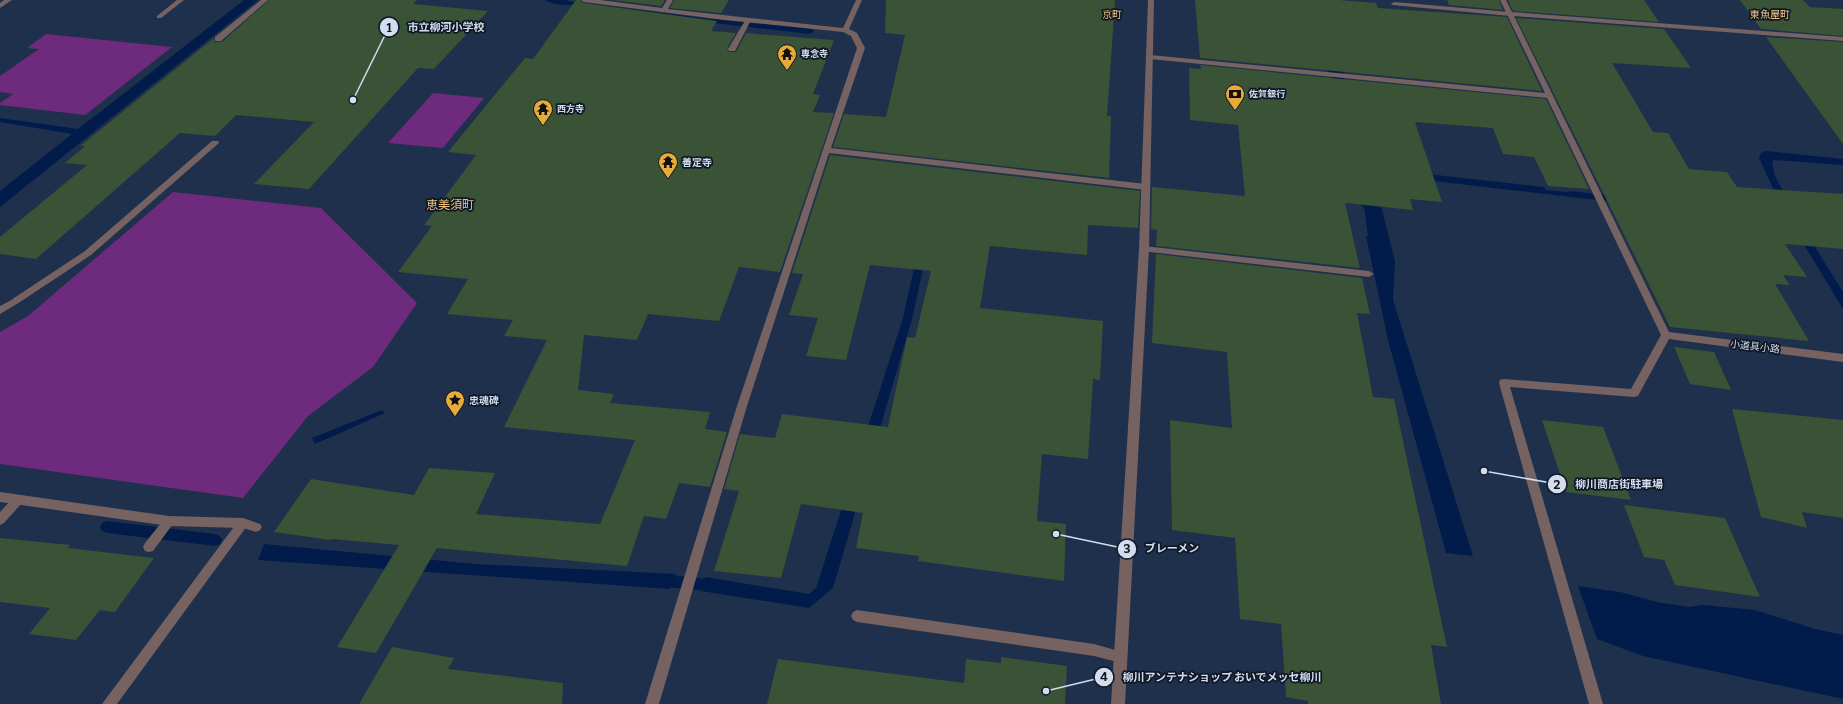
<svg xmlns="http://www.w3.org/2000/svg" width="1843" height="704" viewBox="0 0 1843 704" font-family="Bitter,'Noto Sans JP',serif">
  <rect width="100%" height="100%" fill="#1f304c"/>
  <path fill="#6e2a7d" d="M 46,34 L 172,47 L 85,115 L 0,105 L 0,103 L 13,94 L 0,92 L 0,76 L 39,49 L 27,48 Z
    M 433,93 L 484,98 L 443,148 L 388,143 Z
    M 173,192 L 321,208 L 417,303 L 373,367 L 308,416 L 243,498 L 0,464 L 0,332 L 28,316 Z"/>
  <path fill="#011c4b" d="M 244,0 L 258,0 L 0,207 L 0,191 L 72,134 L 0,122 L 0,118 L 78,129 Z
    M 558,0 L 719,20 L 733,22 L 733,24 L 556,3 Z
    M 1328,70 L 1344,71 L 1345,83 L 1373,168 L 1544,187 L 1546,190 L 1587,194 L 1588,199 L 1373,174 L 1395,261 L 1393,300 L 1473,556 L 1446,553 L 1388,340 L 1366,236 L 1368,236 L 1364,207 L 1361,206 L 1334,82 Z
    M 1766,151 L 1843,159 L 1843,165 L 1774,160 L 1772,162 L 1775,176 L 1797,218 L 1843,292 L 1843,309 L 1784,212 L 1759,158 L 1761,153 Z
    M 936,169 L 944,172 L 912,319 L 833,588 L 809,608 L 701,591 L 705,577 L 809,594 L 816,588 L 903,318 Z
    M 382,410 L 385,413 L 315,444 L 312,438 Z
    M 264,544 L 476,564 L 676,574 L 670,589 L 258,560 Z
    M 1578,586 L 1620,592 L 1657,602 L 1689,607 L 1703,605 L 1755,610 L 1815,629 L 1843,635 L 1843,699 L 1643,656 L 1597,639 Z"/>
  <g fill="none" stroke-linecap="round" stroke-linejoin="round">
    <path fill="#011c4b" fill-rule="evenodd" d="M 545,0 L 567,0 L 575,3 C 569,7 550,4 545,0 Z
      M 717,18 L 810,28 L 814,31 L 810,34 L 714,23 L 713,21 Z
      M 1571,191 L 1621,197 L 1626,200 L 1621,203 L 1567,196 L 1566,194 L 1567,192 Z
      M 107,521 L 215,534 L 220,536 L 222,540 L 220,544 L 215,546 L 107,533 L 102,531 L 100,527 L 102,523 Z
      M 658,574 L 719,580 L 724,581 L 726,586 L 724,591 L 719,592 L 658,586 L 653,585 L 651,580 L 653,575 Z"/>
  </g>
  <path fill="#3a5235" d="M 269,0 L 417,0 L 413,4 L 488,11 L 434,69 L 418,68 L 309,189 L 254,184 L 314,122 L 236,115 L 215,136 L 180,133 L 36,259 L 0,254 L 0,237 L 87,165 L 65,163 L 85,146 L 80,146 L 214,38 L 214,42 L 222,42 Z
    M 576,0 L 580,0 L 584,3 L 717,21 L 711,31 L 736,33 L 727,48 L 729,52 L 736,52 L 746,33 L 834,40 L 813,94 L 820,95 L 813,112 L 834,113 L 780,272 L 739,267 L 719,321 L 648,314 L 637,340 L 584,335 L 578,390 L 614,394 L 610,403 L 710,412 L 705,429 L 727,432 L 710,487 L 679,483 L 666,519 L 644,516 L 627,566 L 437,548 L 376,653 L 337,647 L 399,545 L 332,539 L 331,540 L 274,532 L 311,479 L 414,495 L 429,468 L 495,473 L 476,514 L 600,524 L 635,440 L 504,427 L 547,340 L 504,336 L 513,320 L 447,314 L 468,279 L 398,272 L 432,226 L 424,225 L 476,155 L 448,152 L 525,58 L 533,59 Z
    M 612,0 L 665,0 L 661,6 Z
    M 674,0 L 729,0 L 721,13 L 670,8 Z
    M 886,0 L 1115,0 L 1107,116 L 1111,116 L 1109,178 L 833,147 L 844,114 L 886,117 L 905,35 L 885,33 Z
    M 1195,0 L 1339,0 L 1376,3 L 1378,8 L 1507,17 L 1542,91 L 1200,58 Z
    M 1447,0 L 1499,0 L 1503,10 L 1449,5 Z
    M 1508,0 L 1644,0 L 1659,22 L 1513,11 Z
    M 1740,0 L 1803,0 L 1810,7 L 1843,9 L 1843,36 L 1761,29 Z
    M 1516,18 L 1664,29 L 1691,68 L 1612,63 L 1653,132 L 1668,133 L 1689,169 L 1727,172 L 1737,187 L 1843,194 L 1843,249 L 1785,244 L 1807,277 L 1783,275 L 1790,285 L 1775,284 L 1809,341 L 1670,327 Z
    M 1766,37 L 1843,42 L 1843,144 Z
    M 1200,65 L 1546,99 L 1589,189 L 1548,186 L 1534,157 L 1503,154 L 1493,128 L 1415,122 L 1442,202 L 1410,199 L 1413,210 L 1345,203 L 1360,268 L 1156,246 L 1157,230 L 1151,229 L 1152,187 L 1245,196 L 1238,125 L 1190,120 L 1189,68 L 1201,69 Z
    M 830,155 L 1140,191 L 1138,228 L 1088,225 L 1087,255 L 990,246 L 980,308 L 1103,321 L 1100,380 L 1093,379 L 1088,459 L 1042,454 L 1037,521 L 1066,524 L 1064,581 L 918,561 L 919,556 L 856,548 L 863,513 L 801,504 L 781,578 L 714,571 L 739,491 L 724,489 L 740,434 L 775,438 L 782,414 L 888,427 L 907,337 L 915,338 L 931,271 L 870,265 L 846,360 L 806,356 L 818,318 L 789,315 L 803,274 L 792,273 Z
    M 1156,254 L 1362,278 L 1370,314 L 1357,313 L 1373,397 L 1394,399 L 1447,647 L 1431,645 L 1441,704 L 1308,704 L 1308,701 L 1286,697 L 1281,624 L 1240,619 L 1235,538 L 1172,530 L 1170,420 L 1232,428 L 1227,352 L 1152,343 Z
    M 1674,347 L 1714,352 L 1731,390 L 1690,384 Z
    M 1732,409 L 1843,420 L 1843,518 L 1802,512 L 1807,528 L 1761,517 Z
    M 1542,420 L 1603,427 L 1631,500 L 1566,492 Z
    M 1624,505 L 1725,518 L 1760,597 L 1675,585 L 1664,560 L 1644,557 Z
    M 0,538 L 70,545 L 68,548 L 154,558 L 115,612 L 100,610 L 76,640 L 29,634 L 50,608 L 0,602 Z
    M 392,647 L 454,658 L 448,669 L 563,683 L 562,704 L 359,704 Z
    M 1001,657 L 1067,666 L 1065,704 L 767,704 L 778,659 L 964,683 L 966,659 L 1001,663 Z"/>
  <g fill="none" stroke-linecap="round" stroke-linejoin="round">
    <path fill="#756261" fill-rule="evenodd" d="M 261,0 L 268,0 L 221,41 L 215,41 L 215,37 Z
      M 1394,2 L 1510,12 L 1513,14 L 1510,16 L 1392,5 L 1391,4 Z
      M 746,19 L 751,20 L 735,51 L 729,51 L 728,49 Z
      M 212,141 L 218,141 L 219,143 L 91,255 L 20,302 L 14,302 L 12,300 L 14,298 L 85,251 Z
      M 18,495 L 22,497 L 24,500 L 22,503 L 4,523 L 0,525 L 0,512 L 14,497 Z
      M 169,516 L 173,518 L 175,521 L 173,524 L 153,551 L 149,552 L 145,551 L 143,547 L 145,543 L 165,518 Z
      M 243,518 L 247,520 L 249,523 L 247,526 L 117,704 L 102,704 L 239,520 Z
      M 857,610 L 1094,644 L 1126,653 L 1127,657 L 1126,661 L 1121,663 L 1094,656 L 857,622 L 853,620 L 851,616 L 853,612 Z"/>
    <path fill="#756261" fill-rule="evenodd" d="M 4,0 L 12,0 L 0,8 L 0,3 Z
      M 177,0 L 184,0 L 161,18 L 157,18 L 157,16 Z
      M 581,0 L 600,0 L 662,8 L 667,0 L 673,0 L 668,9 L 843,28 L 856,0 L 862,0 L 849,29 L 857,33 L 865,48 L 831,148 L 1146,184 L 1150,187 L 1146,190 L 829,153 L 747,406 L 659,704 L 645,704 L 737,406 L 857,48 L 851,36 L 843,32 L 724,20 L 584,2 Z
      M 1500,0 L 1506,0 L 1512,12 L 1843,37 L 1843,41 L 1514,16 L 1669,332 L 1843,354 L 1843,362 L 1669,339 L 1638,396 L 1634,397 L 1510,387 L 1603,704 L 1589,704 L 1499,383 L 1500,380 L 1504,379 L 1631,389 L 1661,335 L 1547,98 L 1150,59 L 1146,57 L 1150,55 L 1545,93 Z
      M 1144,246 L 1369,271 L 1374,274 L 1369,277 L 1141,251 L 1139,249 Z
      M 17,297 L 20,298 L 22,300 L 20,302 L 0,314 L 0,306 Z
      M 0,492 L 169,516 L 243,518 L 260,524 L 262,527 L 260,530 L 256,532 L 243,528 L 169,526 L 0,502 Z"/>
    <path fill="#756261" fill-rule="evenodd" d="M 1148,0 L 1154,0 L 1149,249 L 1125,704 L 1111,704 L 1139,249 Z"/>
  </g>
  <defs>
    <symbol id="temple-pin" viewBox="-11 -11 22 30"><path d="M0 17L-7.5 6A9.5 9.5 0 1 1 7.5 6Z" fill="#e8ab37" stroke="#101825"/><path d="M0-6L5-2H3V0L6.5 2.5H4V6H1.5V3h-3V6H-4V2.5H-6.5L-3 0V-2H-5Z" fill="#111"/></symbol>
    <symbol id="bank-pin" viewBox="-11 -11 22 30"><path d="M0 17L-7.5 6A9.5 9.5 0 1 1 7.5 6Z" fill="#e8ab37" stroke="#101825"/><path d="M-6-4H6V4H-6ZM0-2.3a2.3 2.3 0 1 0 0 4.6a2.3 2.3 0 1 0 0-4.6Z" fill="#111"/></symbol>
    <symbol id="sight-pin" viewBox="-11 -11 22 30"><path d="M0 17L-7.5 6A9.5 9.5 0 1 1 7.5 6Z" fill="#e8ab37" stroke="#101825"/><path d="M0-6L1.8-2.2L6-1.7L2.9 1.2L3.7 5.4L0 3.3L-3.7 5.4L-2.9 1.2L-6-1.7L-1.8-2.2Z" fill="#111"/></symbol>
  </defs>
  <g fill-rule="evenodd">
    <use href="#temple-pin" x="776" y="43" width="22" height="30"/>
    <use href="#bank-pin" x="1224" y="83" width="22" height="30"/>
    <use href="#temple-pin" x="532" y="98" width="22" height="30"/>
    <use href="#temple-pin" x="657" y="151" width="22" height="30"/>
    <use href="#sight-pin" x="444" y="389" width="22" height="30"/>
  </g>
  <g text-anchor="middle" stroke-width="3.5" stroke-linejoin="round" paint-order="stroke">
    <g font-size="9" font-weight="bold" fill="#d2ddef" stroke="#101825" text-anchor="start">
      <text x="801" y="57">専念寺</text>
      <text x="1249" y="97">佐賀銀行</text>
      <text x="557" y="112">西方寺</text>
    </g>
    <g font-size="10" fill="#eec47e" stroke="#101825">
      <text x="1112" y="18">京町</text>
      <text x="1770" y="18">東魚屋町</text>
    </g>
    <g font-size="10" font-weight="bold" fill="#d2ddef" stroke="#101825" text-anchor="start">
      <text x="682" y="166">善定寺</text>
      <text x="469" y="404">忠魂碑</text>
    </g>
    <g font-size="10" fill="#d2ddef" stroke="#101825">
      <text transform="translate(1755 346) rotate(7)" y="4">小道具小路</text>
    </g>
    <g font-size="12" fill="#eec47e" stroke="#101825">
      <text x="450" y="209">恵美須町</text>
    </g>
  </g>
  <path fill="none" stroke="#d2ddef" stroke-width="1.5" d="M353 100L389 27M1484 471L1557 484M1056 534L1127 549M1046 691L1104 677"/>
  <g fill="#d2ddef" stroke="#101825" stroke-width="1.5">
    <circle cx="353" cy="100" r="4"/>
    <circle cx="1484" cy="471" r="4"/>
    <circle cx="1056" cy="534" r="4"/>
    <circle cx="1046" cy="691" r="4"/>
    <circle cx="389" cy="27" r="10"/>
    <circle cx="1557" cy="484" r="10"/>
    <circle cx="1127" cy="549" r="10"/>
    <circle cx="1104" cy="677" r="10"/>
  </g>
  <g font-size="12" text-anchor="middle" font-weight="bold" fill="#111">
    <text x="389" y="32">1</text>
    <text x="1557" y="489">2</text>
    <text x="1127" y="553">3</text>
    <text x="1104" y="681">4</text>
  </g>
  <g font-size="11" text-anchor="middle" font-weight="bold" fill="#d2ddef" stroke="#101825" stroke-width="3.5" stroke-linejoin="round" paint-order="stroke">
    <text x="446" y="31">市立柳河小学校</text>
    <text x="1619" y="488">柳川商店街駐車場</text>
    <text x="1172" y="552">ブレーメン</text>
    <text x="1222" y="681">柳川アンテナショップ おいでメッセ柳川</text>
  </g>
</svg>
